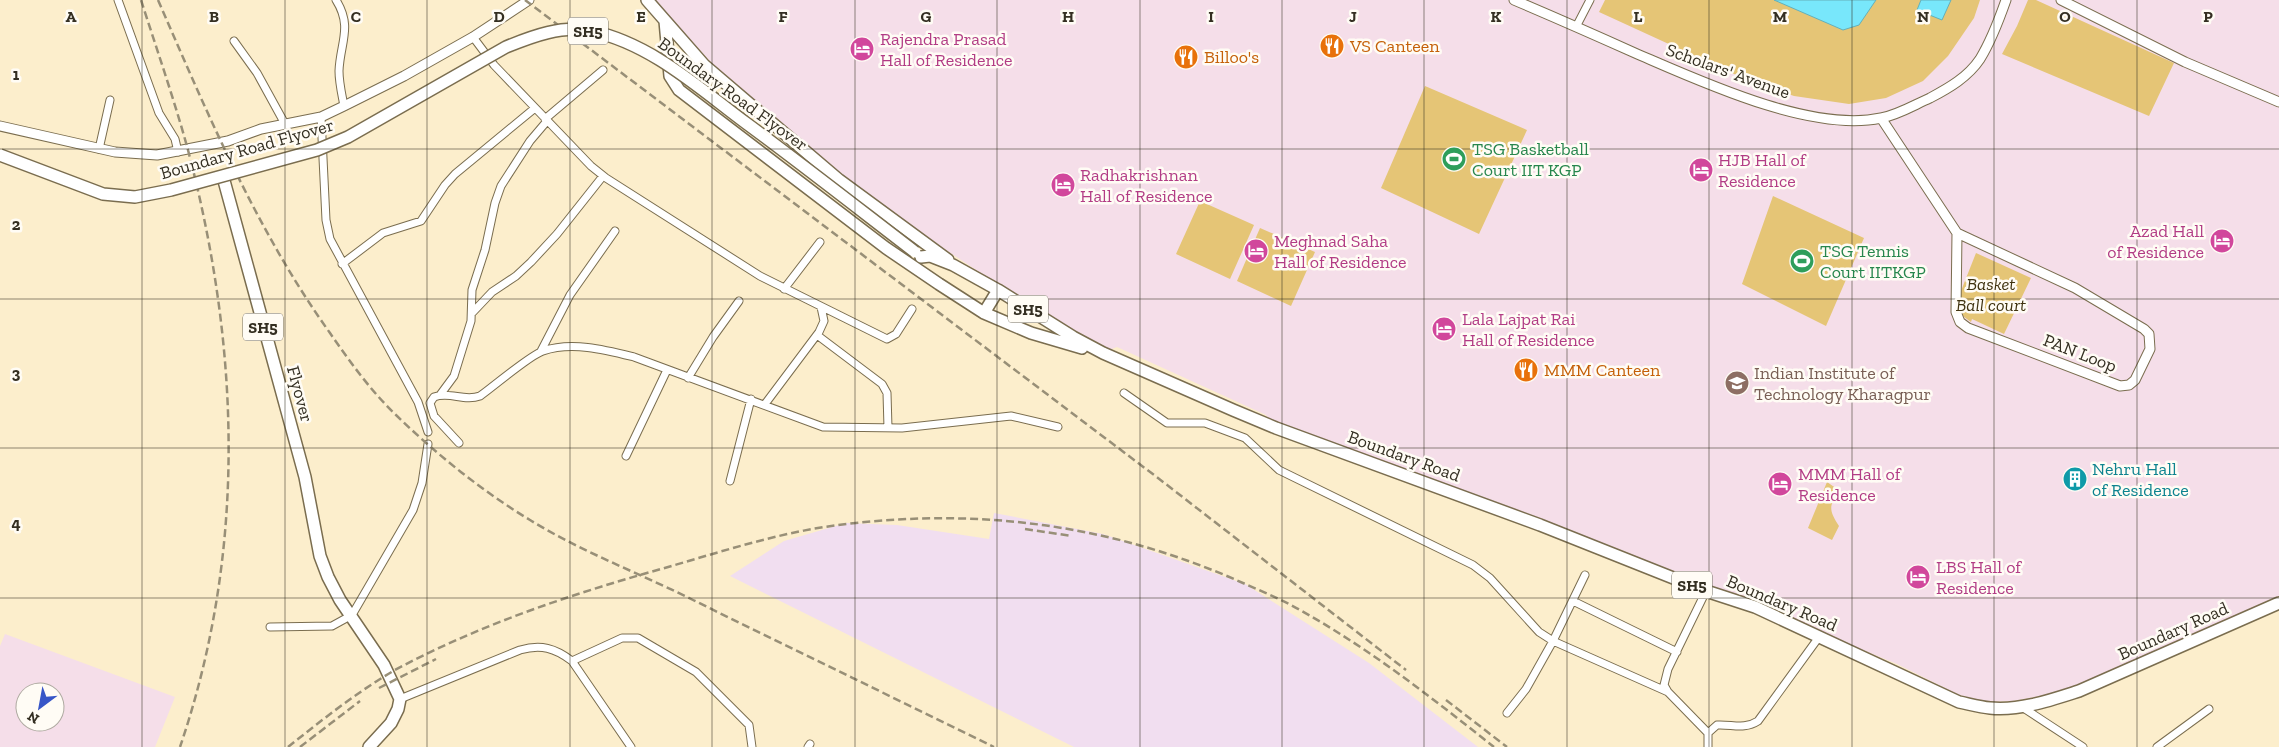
<svg xmlns="http://www.w3.org/2000/svg" width="2279" height="747" viewBox="0 0 2279 747" font-family="'Zilla Slab',serif">
  <rect width="100%" height="100%" fill="#fceecc"/>
  <path fill="#f1def0" d="M 994,513 L 1103,534 L 1245,584 L 1369,663 L 1478,747 L 1074,747 L 730,576 L 784,541 L 846,523 L 897,525 L 989,539 Z"/>
  <path fill="#f5dee9" fill-rule="evenodd" d="M 655,0 L 2279,0 L 2279,598 L 2068,691 L 2013,701 L 1988,702 L 1959,695 L 1897,664 L 1593,540 L 1270,420 L 1266,415 L 1117,347 L 1109,350 L 1066,329 L 882,208 L 724,77 Z
    M 5,634 L 175,697 L 155,747 L 0,747 L 0,646 ZM 25,692 L 55,692 L 55,722 L 25,722 Z"/>
  <path fill="#e5c576" d="M 1605,0 L 1980,0 L 1974,18 L 1948,56 L 1923,81 L 1886,98 L 1849,104 L 1794,96 L 1745,79 L 1599,12 Z
    M 2028,0 L 2036,0 L 2174,63 L 2149,116 L 2002,54 L 2017,26 Z
    M 1425,86 L 1527,130 L 1479,234 L 1381,188 Z
    M 1773,196 L 1864,238 L 1826,326 L 1742,284 Z
    M 1200,201 L 1254,225 L 1230,279 L 1176,254 Z
    M 1260,228 L 1315,252 L 1291,306 L 1237,281 Z
    M 1976,253 L 2031,278 L 2004,334 L 1972,319 L 1971,322 L 1960,314 L 1959,296 Z
    M 1827,482 L 1840,491 C 1828,506 1829,510 1839,526 L 1832,540 L 1808,528 Z"/>
  <path fill="#78e7fb" stroke="#64b0ba" d="M 1774,0 L 1876,0 L 1859,25 L 1843,30 Z
    M 1921,0 L 1951,0 L 1942,20 L 1917,10 Z"/>
  <g fill="none" stroke-linecap="round" stroke-linejoin="round">
    <defs>
      <path id="minor" d="M 118,0 L 159,113 L 175,139 L 178,152
        M 336,0 C 353,27 340,43 339,71 C 339,83 342,95 344,106
        M 1576,27 L 1590,0
        M 473,37 L 494,65 L 591,166 L 606,178 L 760,276 L 887,339 L 896,334 L 912,309
        M 234,41 L 257,73 L 285,124
        M 321,117 L 326,220 L 330,239 L 418,402 L 428,432
        M 545,119 L 603,70
        M 99,149 L 110,100
        M 342,264 L 383,233 L 421,221 L 445,185 L 455,174 L 535,108
        M 784,289 L 820,242
        M 473,312 L 492,292 L 516,276 L 531,262 L 557,234 L 603,176
        M 817,335 L 882,384 L 887,393 L 888,428
        M 541,351 L 570,295 L 615,231
        M 688,378 L 713,337 L 739,301
        M 1124,393 L 1167,423 L 1205,423 L 1245,438 L 1279,470 L 1473,565 L 1490,578 L 1539,632 L 1553,641 L 1668,692
        M 440,395 L 454,376 L 471,321 L 472,290 L 485,250 L 495,203 L 501,186 L 530,141 L 547,121
        M 765,404 L 819,332 L 824,321 L 821,307
        M 459,443 L 434,416 L 430,403 L 434,397 C 450,391 464,402 480,396 C 493,387 530,355 543,351 C 572,341 606,350 634,357 L 823,427 L 902,428 L 1011,416 L 1058,427
        M 626,456 L 667,370
        M 730,481 L 751,399
        M 1706,591 L 1668,669 L 1664,685 L 1668,692 L 1708,733
        M 1573,601 L 1677,652
        M 270,627 L 332,626 L 352,615 L 413,510 L 422,483 L 428,444
        M 572,661 L 622,638 L 638,638 L 696,672 L 749,725 L 752,747
        M 400,699 L 520,650 C 541,644 555,648 572,661 L 631,747
        M 2022,707 L 2083,747
        M 1507,713 L 1526,689 L 1553,641 L 1585,575
        M 808,747 L 810,744
        M 1708,747 L 1708,733 L 1717,725 C 1732,724 1744,730 1758,721 L 1819,637
        M 2157,747 L 2209,709"/>
      <path id="tertiary" d="M 1514,0 C 1554,17 1595,35 1635,53 C 1700,81 1811,133 1881,118 C 1898,115 1914,105 1930,98 C 1949,88 1968,77 1980,59 C 1991,41 1999,20 2006,0
        M 2061,0 L 2185,62 L 2279,102
        M 1881,118 L 1957,233 L 1956,312 L 1960,322 L 1968,328 L 2120,386 L 2129,385 L 2135,380 L 2150,349 L 2149,334 L 2144,329 L 2075,288 L 1957,233
        M 0,126 L 115,152 L 157,155 L 228,141 L 261,129 L 321,117 L 344,106 L 404,76 L 473,37 L 529,0"/>
      <path id="primary" d="M 647,0 L 704,65 L 839,180 L 948,260
        M 665,21 L 670,76 L 679,90 L 886,248 L 939,284 L 984,313 L 1031,333 L 1082,348
        M 223,177 L 305,477 L 320,556 L 328,577 L 340,600 L 384,665 L 400,699 L 398,709 L 391,723 L 369,747
        M 921,257 L 930,256 L 953,265 L 998,290 L 1073,337 L 1103,353 L 1233,410 L 1276,428 L 1540,525 L 1706,591 L 1755,607 L 1959,702 C 1969,704 1980,707 1990,708 C 2020,711 2051,700 2079,691 L 2279,603
        M 984,313 L 998,290"/>
    </defs>
    <use href="#minor" stroke="#7a6d4f" stroke-width="9"/>
    <use href="#tertiary" stroke="#7a6d4f" stroke-width="11"/>
    <use href="#primary" stroke="#7a6d4f" stroke-width="14"/>
    <use href="#minor" stroke="#fff" stroke-width="7"/>
    <use href="#tertiary" stroke="#fff" stroke-width="9"/>
    <use href="#primary" stroke="#fff" stroke-width="11"/>
    <path stroke="#988f77" stroke-width="2.5" stroke-dasharray="8 4" stroke-linecap="butt" d="M 141,0 C 157,50 174,99 188,150 C 240,349 247,550 180,747
      M 158,0 C 208,115 257,231 330,333 C 350,362 371,391 396,415 C 436,454 482,491 530,520 C 582,552 639,573 693,600 C 793,649 894,698 994,747
      M 525,0 L 1158,478 L 1406,670
      M 1025,529 L 1072,536
      M 379,688 L 436,659
      M 1446,700 L 1507,747
      M 288,747 C 322,720 357,692 395,670 C 477,626 566,596 654,571 C 718,553 781,531 847,524 C 982,508 1109,525 1234,579 C 1256,589 1279,598 1300,610 C 1370,649 1432,698 1494,747
      M 300,747 L 360,701"/>
    <defs>
      <path id="primary-bridge" d="M 0,155 L 103,194 L 135,197 L 171,190 L 317,150 L 348,137 L 506,47 C 533,36 562,25 591,31 C 650,43 699,88 746,123 C 803,165 859,209 915,252"/>
    </defs>
    <use href="#primary-bridge" stroke="#7a6d4f" stroke-width="14" stroke-linecap="butt"/>
    <use href="#primary-bridge" stroke="#fff" stroke-width="11"/>
  </g>
  <path fill="none" stroke="#342f22" stroke-width="1" stroke-opacity="0.55" d="M 142,0 L 142,747M 285,0 L 285,747M 427,0 L 427,747M 570,0 L 570,747M 712,0 L 712,747M 855,0 L 855,747M 997,0 L 997,747M 1140,0 L 1140,747M 1282,0 L 1282,747M 1424,0 L 1424,747M 1567,0 L 1567,747M 1709,0 L 1709,747M 1852,0 L 1852,747M 1994,0 L 1994,747M 2137,0 L 2137,747M 0,149 L 2279,149M 0,299 L 2279,299M 0,448 L 2279,448M 0,598 L 2279,598"/>
  <defs>
    <symbol id="restaurant-disc" viewBox="-11 -11 22 22"><circle r="9.5" fill="#e8710a" stroke="#fffcf5"/><path d="M-5-6h1v4h1v-4h1v4h1v-4h1v5L-1.5 .5V6h-2V.5L-5-1ZM5-6V6H3V1.5H1.5Q1.5-4 5-6Z" fill="#fff"/></symbol>
    <symbol id="hotel-disc" viewBox="-11 -11 22 22"><circle r="9.5" fill="#d1479c" stroke="#fffcf5"/><path d="M-6-4.5h1.5V1H6V5H4.5V3h-9V5H-6ZM-4 0a1.8 1.8 0 1 1 3.6 0ZM.5 0V-2.5h3Q6-2.5 6 0Z" fill="#fff"/></symbol>
    <symbol id="stadium-disc" viewBox="-11 -11 22 22"><circle r="9.5" fill="#2e9e5b" stroke="#fffcf5"/><path d="M0-5a6.5 5 0 1 0 0 10a6.5 5 0 1 0 0-10ZM-3.5-1.8h7v3.6h-7Z" fill="#fff"/></symbol>
    <symbol id="university-disc" viewBox="-11 -11 22 22"><circle r="9.5" fill="#8d6e63" stroke="#fffcf5"/><path d="M0-5L7-2L0 1L-7-2ZM-4 1L0 2.5L4 1V4Q0 6-4 4Z" fill="#fff"/></symbol>
    <symbol id="building-disc" viewBox="-11 -11 22 22"><circle r="9.5" fill="#0f9aa8" stroke="#fffcf5"/><path d="M-4-6H4V6H1V3H-1V6H-4ZM-2.5-4.3h1.7v1.8h-1.7ZM.8-4.3h1.7v1.8H.8ZM-2.5-1h1.7V.8h-1.7ZM.8-1h1.7V.8H.8Z" fill="#fff"/></symbol>
  </defs>
  <g fill-rule="evenodd">
    <use href="#restaurant-disc" x="1318" y="32" width="28" height="28"/>
    <use href="#hotel-disc" x="848" y="35" width="28" height="28"/>
    <use href="#restaurant-disc" x="1172" y="43" width="28" height="28"/>
    <use href="#stadium-disc" x="1440" y="145" width="28" height="28"/>
    <use href="#hotel-disc" x="1687" y="156" width="28" height="28"/>
    <use href="#hotel-disc" x="1049" y="171" width="28" height="28"/>
    <use href="#hotel-disc" x="2208" y="227" width="28" height="28"/>
    <use href="#hotel-disc" x="1242" y="237" width="28" height="28"/>
    <use href="#stadium-disc" x="1788" y="247" width="28" height="28"/>
    <use href="#hotel-disc" x="1430" y="315" width="28" height="28"/>
    <use href="#restaurant-disc" x="1512" y="356" width="28" height="28"/>
    <use href="#university-disc" x="1723" y="369" width="28" height="28"/>
    <use href="#building-disc" x="2061" y="465" width="28" height="28"/>
    <use href="#hotel-disc" x="1766" y="470" width="28" height="28"/>
    <use href="#hotel-disc" x="1904" y="563" width="28" height="28"/>
  </g>
  <g text-anchor="middle" stroke-width="5" stroke-linejoin="round" paint-order="stroke">
    <g fill="#fffcf5" stroke="#716c61" stroke-width="1">
      <rect x="568" y="17.5" width="40" height="27" rx="4"/>
      <rect x="1008" y="295.5" width="40" height="27" rx="4"/>
      <rect x="243" y="313.5" width="40" height="27" rx="4"/>
      <rect x="1672" y="571.5" width="40" height="27" rx="4"/>
    </g>
    <g font-size="16" font-weight="bold" fill="#342f22">
      <text x="588" y="37">SH5</text>
      <text x="1028" y="315">SH5</text>
      <text x="263" y="333">SH5</text>
      <text x="1692" y="591">SH5</text>
    </g>
    <g font-size="18" fill="#b23c85" stroke="#fffcf5" text-anchor="start">
      <text x="880" y="45">Rajendra Prasad<tspan x="880" dy="21">Hall of Residence</tspan></text>
      <text x="1718" y="166">HJB Hall of<tspan x="1718" dy="21">Residence</tspan></text>
      <text x="1080" y="181">Radhakrishnan<tspan x="1080" dy="21">Hall of Residence</tspan></text>
      <text x="2204" y="237" text-anchor="end">Azad Hall<tspan x="2204" dy="21">of Residence</tspan></text>
      <text x="1274" y="247">Meghnad Saha<tspan x="1274" dy="21">Hall of Residence</tspan></text>
      <text x="1462" y="325">Lala Lajpat Rai<tspan x="1462" dy="21">Hall of Residence</tspan></text>
      <text x="1798" y="480">MMM Hall of<tspan x="1798" dy="21">Residence</tspan></text>
      <text x="1936" y="573">LBS Hall of<tspan x="1936" dy="21">Residence</tspan></text>
    </g>
    <g font-size="18" fill="#c56008" stroke="#fffcf5" text-anchor="start">
      <text x="1350" y="52">VS Canteen</text>
      <text x="1204" y="63">Billoo's</text>
      <text x="1544" y="376">MMM Canteen</text>
    </g>
    <g font-size="18" fill="#342f22" stroke="#fffcf5">
      <text transform="translate(1728 71) rotate(20)" y="6">Scholars' Avenue</text>
      <text transform="translate(733 94) rotate(36)" y="6">Boundary Road Flyover</text>
      <text transform="translate(247 149) rotate(-16)" y="6">Boundary Road Flyover</text>
      <text transform="translate(2080 353) rotate(21)" y="6">PAN Loop</text>
      <text transform="translate(300 394) rotate(75)" y="6">Flyover</text>
      <text transform="translate(1404 456) rotate(20)" y="6">Boundary Road</text>
      <text transform="translate(1782 603) rotate(23)" y="6">Boundary Road</text>
      <text transform="translate(2173 631) rotate(-24)" y="6">Boundary Road</text>
    </g>
    <g font-size="18" fill="#27864d" stroke="#fffcf5" text-anchor="start">
      <text x="1472" y="155">TSG Basketball<tspan x="1472" dy="21">Court IIT KGP</tspan></text>
      <text x="1820" y="257">TSG Tennis<tspan x="1820" dy="21">Court IITKGP</tspan></text>
    </g>
    <g font-size="18" font-style="italic" fill="#403310" stroke="#fffcf5">
      <text x="1991" y="290">Basket<tspan x="1991" dy="21">Ball court</tspan></text>
    </g>
    <g font-size="18" fill="#785e54" stroke="#fffcf5" text-anchor="start">
      <text x="1754" y="379">Indian Institute of<tspan x="1754" dy="21">Technology Kharagpur</tspan></text>
    </g>
    <g font-size="18" fill="#0d838f" stroke="#fffcf5" text-anchor="start">
      <text x="2092" y="475">Nehru Hall<tspan x="2092" dy="21">of Residence</tspan></text>
    </g>
  </g>
  <g font-size="16" text-anchor="middle" font-weight="bold" fill="#342f22" stroke="#fffcf5" stroke-width="5" stroke-linejoin="round" paint-order="stroke">
    <text x="71" y="22">A</text>
    <text x="214" y="22">B</text>
    <text x="356" y="22">C</text>
    <text x="499" y="22">D</text>
    <text x="641" y="22">E</text>
    <text x="783" y="22">F</text>
    <text x="926" y="22">G</text>
    <text x="1068" y="22">H</text>
    <text x="1211" y="22">I</text>
    <text x="1353" y="22">J</text>
    <text x="1496" y="22">K</text>
    <text x="1638" y="22">L</text>
    <text x="1780" y="22">M</text>
    <text x="1923" y="22">N</text>
    <text x="2065" y="22">O</text>
    <text x="2208" y="22">P</text>
    <text x="16" y="80">1</text>
    <text x="16" y="230">2</text>
    <text x="16" y="379">3</text>
    <text x="16" y="529">4</text>
  </g>
  <g transform="translate(40 707) rotate(212)"><circle r="24" fill="#fffcf5" stroke="#aeaaa1"/>
  <path d="M0-4L9 19L0 12L-9 19Z" fill="#3756c7"/>
  <text y="-8" font-size="14" font-weight="bold" text-anchor="middle" fill="#342f22">N</text>
  </g>
</svg>
